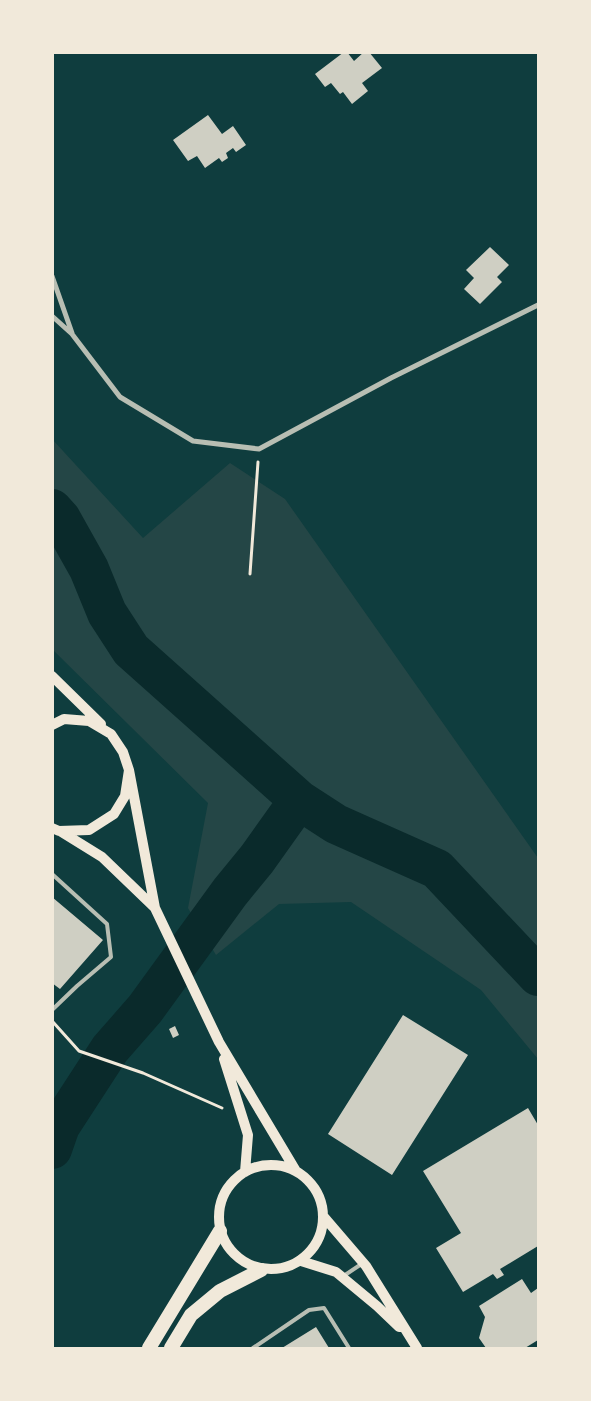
<svg xmlns="http://www.w3.org/2000/svg" width="591" height="1401" viewBox="0 0 591 1401" font-family="'Nunito Sans',sans-serif">
  <rect width="100%" height="100%" fill="#0f3d3e"/>
  <path fill="#244646" d="M 52,439 L 143,538 L 230,463 L 285,499 L 538,858 L 538,1059 L 481,990 L 351,902 L 279,904 L 216,955 L 188,908 L 208,803 L 53,650 Z"/>
  <g fill="none" stroke-linecap="round" stroke-linejoin="round">
    <path stroke="#0a2a2b" stroke-width="40" d="M 52,509 L 61,519 L 89,569 L 107,613 L 131,650 L 299,800 L 336,824 L 437,869 L 538,976
      M 52,1149 L 60,1126 L 110,1049 L 145,1009 L 230,892 L 257,859 L 299,800"/>
  </g>
  <path fill="#cfcfc3" d="M 344,52 L 347,52 L 354,61 L 364,52 L 369,52 L 382,68 L 362,83 L 368,91 L 352,104 L 343,92 L 340,94 L 331,83 L 325,87 L 315,74 Z
    M 208,115 L 222,134 L 233,126 L 246,145 L 236,152 L 233,148 L 226,153 L 228,158 L 222,162 L 219,158 L 205,168 L 197,156 L 188,161 L 173,140 Z
    M 490,247 L 509,265 L 497,277 L 502,282 L 480,304 L 464,289 L 474,278 L 466,270 Z
    M 52,897 L 103,940 L 60,989 L 52,983 Z
    M 403,1015 L 468,1055 L 392,1175 L 328,1134 Z
    M 175,1026 L 179,1035 L 173,1038 L 169,1029 Z
    M 528,1108 L 538,1125 L 538,1246 L 500,1269 L 504,1275 L 497,1279 L 493,1274 L 463,1292 L 436,1248 L 461,1233 L 423,1171 Z
    M 522,1279 L 531,1293 L 538,1288 L 538,1340 L 525,1348 L 486,1348 L 479,1338 L 485,1317 L 479,1306 Z
    M 316,1327 L 329,1348 L 282,1348 Z"/>
  <g fill="none" stroke-linecap="round" stroke-linejoin="round">
    <path stroke="#f1e9da" stroke-width="3" d="M 250,574 L 258,462
      M 53,1022 L 79,1051 L 143,1073 L 222,1108"/>
    <path stroke="#b8beb3" stroke-width="4" d="M 52,874 L 107,924 L 111,957 L 77,986 L 52,1010
      M 342,1277 L 363,1263
      M 253,1348 L 309,1310 L 324,1308 L 349,1348"/>
    <path stroke="#b8beb3" stroke-width="5" d="M 52,276 L 72,333
      M 52,316 L 72,334 L 120,397 L 193,441 L 259,449 L 391,378 L 538,305"/>
    <path stroke="#f1e9da" stroke-width="10" d="M 52,676 L 101,724
      M 52,725 L 64,719 L 89,721 L 111,734 L 123,752 L 129,770 L 125,796 L 114,814 L 89,830 L 59,831 L 52,828
      M 129,770 L 155,908 L 219,1042 L 296,1171
      M 60,831 L 102,857 L 155,908
      M 224,1059 L 248,1135 L 245,1172
      M219 1217a52 52 0 1 1 104 0a52 52 0 1 1-104 0Z
      M 324,1217 L 366,1266 L 417,1348
      M 301,1261 L 336,1272 L 377,1306 L 399,1327"/>
    <path stroke="#f1e9da" stroke-width="14" d="M 149,1348 L 220,1231
      M 171,1348 L 191,1315 L 220,1291 L 261,1270"/>
  </g>
  <rect width="591" height="1401" fill="none" stroke="#f1e9da" stroke-width="108"/>
</svg>
